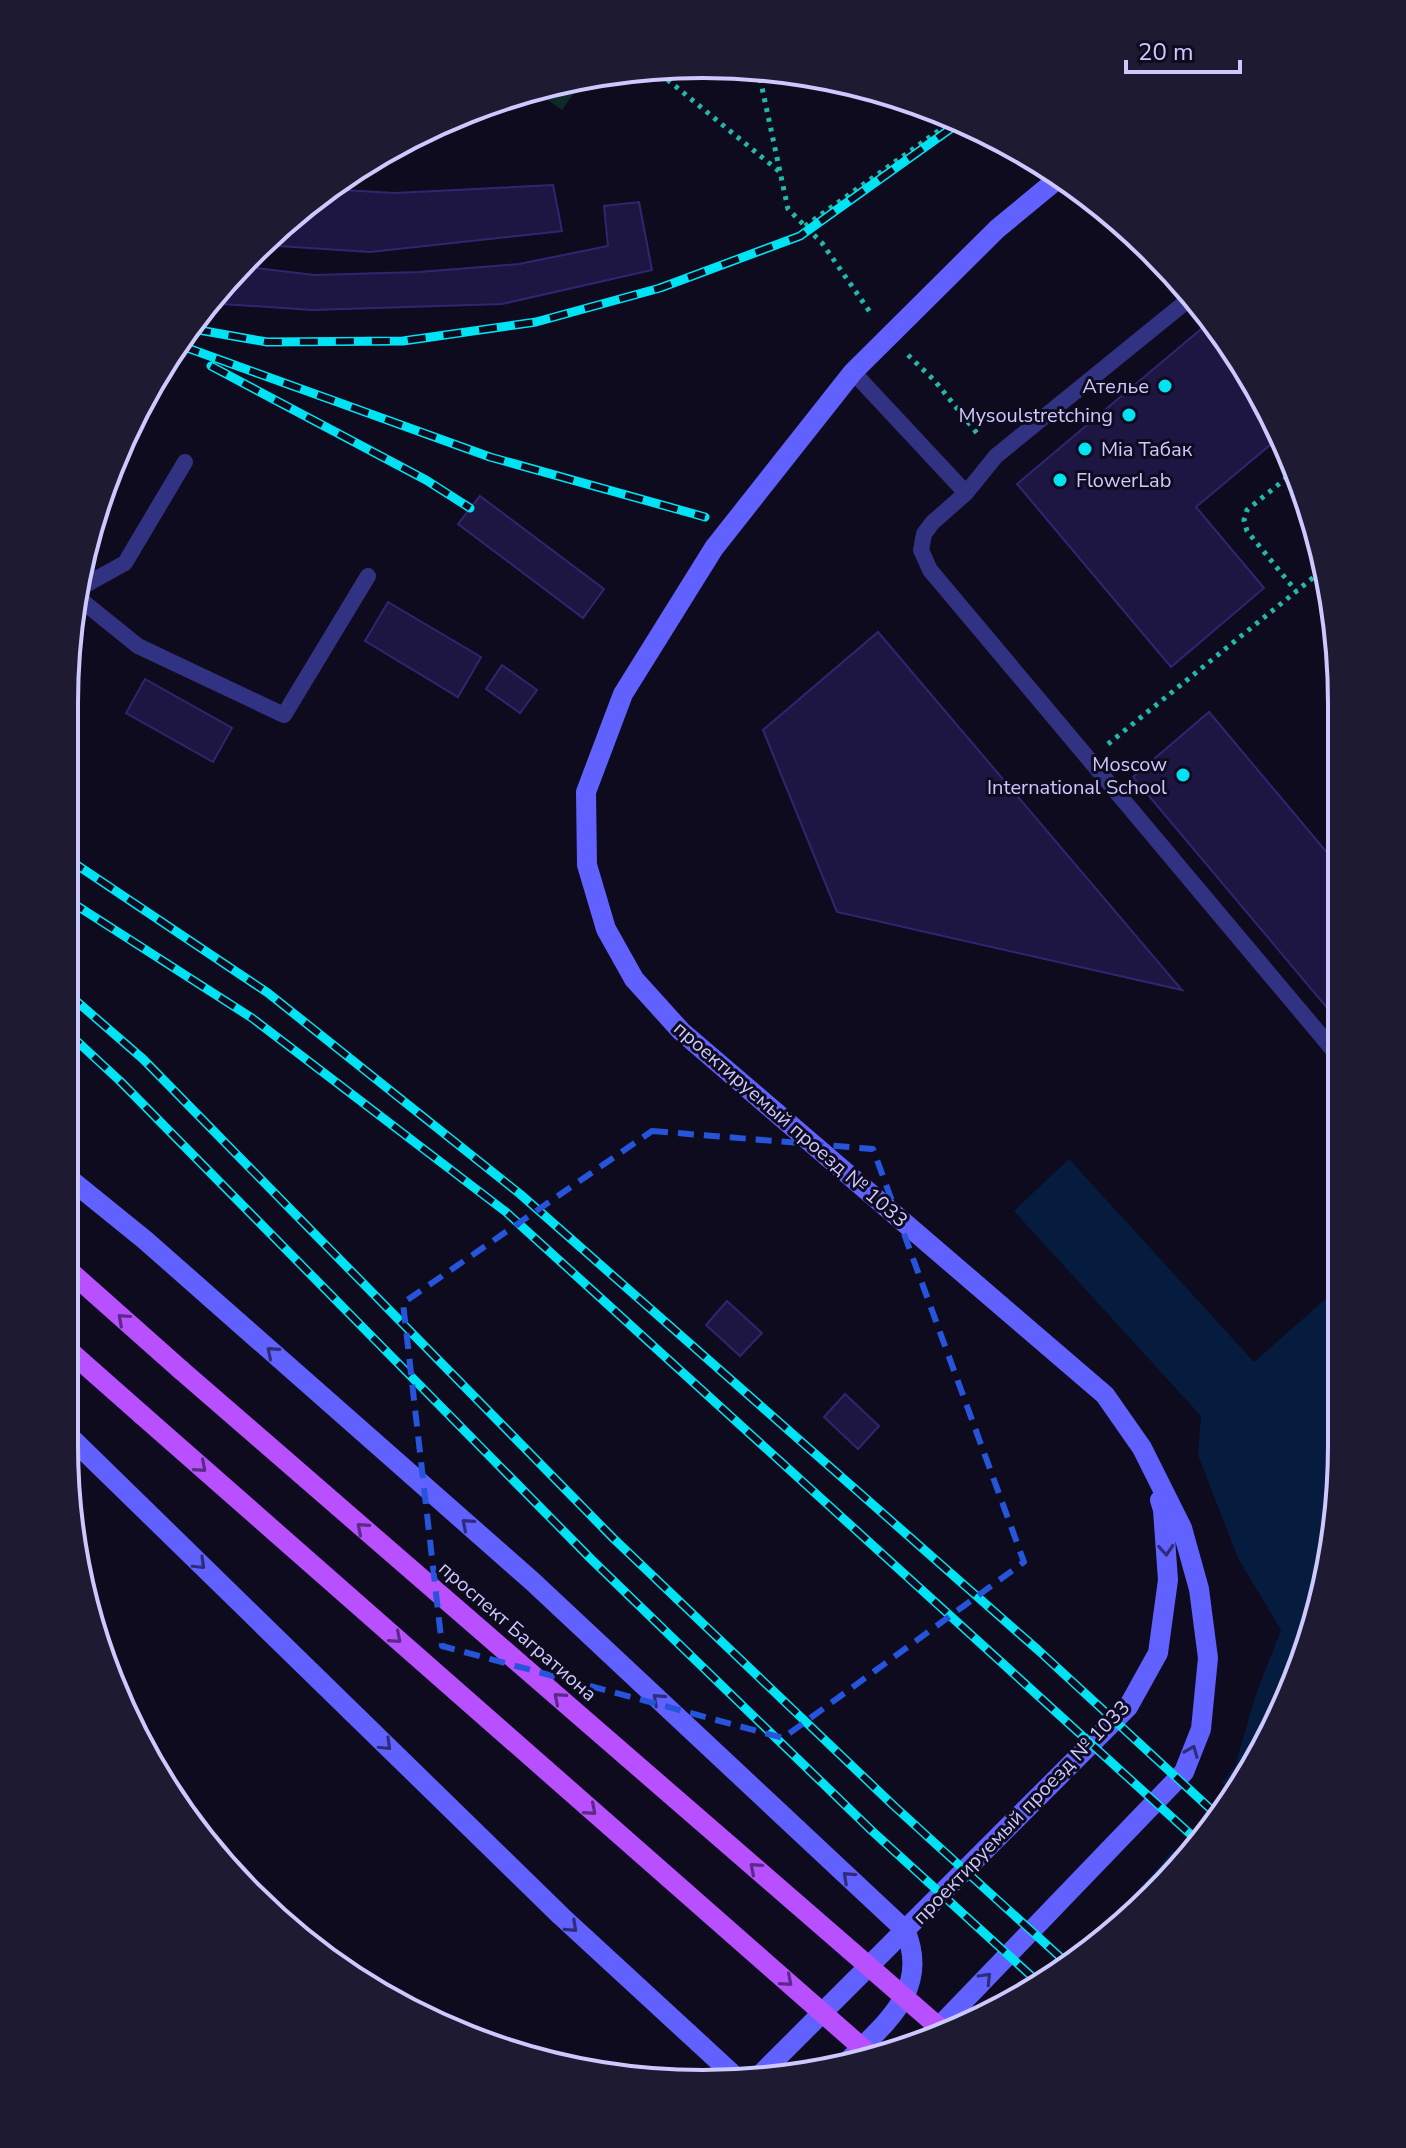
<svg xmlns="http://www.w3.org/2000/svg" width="1406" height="2148" viewBox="0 0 1406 2148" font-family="'Nunito Sans',sans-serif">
  <rect width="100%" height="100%" fill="#0e0b1f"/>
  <path fill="#0d2a28" d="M 584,78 L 562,110 L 531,88 L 537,86 Z"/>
  <path fill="#051c3e" d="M 1069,1159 L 1254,1362 L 1338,1288 L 1337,1528 L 1293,1690 L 1184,1866 L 1069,1967 L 1164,1861 L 1235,1766 L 1256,1694 L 1281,1630 L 1238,1558 L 1198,1455 L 1201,1416 L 1014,1211 Z"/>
  <path fill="#0e0b1f" d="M 1219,1780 L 1231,1791 L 1186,1863 L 1169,1847 Z"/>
  <path fill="#1d1542" stroke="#322570" stroke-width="2" d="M 553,185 L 562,231 L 370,252 L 262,245 L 314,196 L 325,189 L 395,193 Z
    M 639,202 L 652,270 L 502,304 L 312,310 L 209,303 L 222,282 L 239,266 L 314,275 L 419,272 L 519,264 L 608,246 L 604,206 Z
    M 1213,319 L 1276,420 L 1282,435 L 1196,507 L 1264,588 L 1171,667 L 1017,484 Z
    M 136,421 L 103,494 L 113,458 Z
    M 480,496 L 604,589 L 583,618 L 458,524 Z
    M 388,602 L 481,657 L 458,697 L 365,641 Z
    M 878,632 L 1182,990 L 837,912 L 763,730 Z
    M 502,665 L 537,690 L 520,713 L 486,689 Z
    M 145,679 L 232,728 L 213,762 L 126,713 Z
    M 1209,712 L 1340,868 L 1339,1022 L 1133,777 Z
    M 727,1301 L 762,1333 L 740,1356 L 706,1325 Z
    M 845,1394 L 879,1426 L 858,1449 L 824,1417 Z"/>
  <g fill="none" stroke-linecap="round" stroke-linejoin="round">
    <path stroke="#24b8aa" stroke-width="5" stroke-dasharray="4 6" stroke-linecap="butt" d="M 652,67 L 780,172
      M 758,69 L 788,209 L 822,243 L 872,315
      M 805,226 L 955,119
      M 908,355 L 935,381 L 980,437
      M 1295,471 L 1247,510 L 1244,520 L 1247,531 L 1296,591
      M 1108,744 L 1325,568"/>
    <path stroke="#323282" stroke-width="16" d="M 1193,296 L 996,456 L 966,493 L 932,523 L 924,534 L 921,550 L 930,570 L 1339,1057
      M 853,372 L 966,493
      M 78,589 L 125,563 L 185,462
      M 76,596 L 138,646 L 284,715 L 368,576"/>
    <path stroke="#6061ff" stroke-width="20" d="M 66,1176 L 145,1240 L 532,1581 L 905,1930 C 932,1992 881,2026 843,2066
      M 64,1431 L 561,1916 L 738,2079
      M 932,2034 L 1184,1772 L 1201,1729 L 1208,1658 L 1199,1589 L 1182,1528 L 1142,1448 L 1105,1395 L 681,1031 L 634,979 L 606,929 L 587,865 L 586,792 L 623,694 L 714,548 L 853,372 L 997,229 L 1060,177
      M 758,2077 L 1128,1707 L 1158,1653 L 1168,1580 L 1163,1510 L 1160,1500"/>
    <path stroke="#b850ff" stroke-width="20" d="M 65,1267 L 181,1370
      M 65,1347 L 142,1415"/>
    <defs>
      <path id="rail" d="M 193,329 L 267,342 L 403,341 L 536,322 L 660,288 L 800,236 L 960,122
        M 182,346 L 490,457 L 705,517
        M 211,366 L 426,480 L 470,508
        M 68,859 L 268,993 L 520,1194 L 1038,1650 L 1216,1814
        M 68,900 L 252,1018 L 506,1212 L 1199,1842
        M 67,993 L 143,1059 L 613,1538 L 894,1806 L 1070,1966
        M 67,1032 L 120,1081 L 591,1559 L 871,1830 L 1040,1984"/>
    </defs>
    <use href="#rail" stroke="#00e3f4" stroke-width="9"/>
    <use href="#rail" stroke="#0e0b1f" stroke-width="6" stroke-dasharray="18" stroke-linecap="butt"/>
    <path stroke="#b850ff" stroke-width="20" d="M 181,1370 L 941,2029
      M 142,1415 L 875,2059"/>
  </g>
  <defs><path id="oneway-chevron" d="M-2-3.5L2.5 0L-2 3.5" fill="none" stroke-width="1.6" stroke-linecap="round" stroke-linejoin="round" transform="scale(2)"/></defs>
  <g stroke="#5a2a84">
    <use href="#oneway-chevron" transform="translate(123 1319) rotate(-138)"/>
    <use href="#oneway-chevron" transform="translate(201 1467) rotate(41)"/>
    <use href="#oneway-chevron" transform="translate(362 1528) rotate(-139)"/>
    <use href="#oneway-chevron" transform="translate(396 1638) rotate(41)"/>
    <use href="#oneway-chevron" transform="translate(559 1698) rotate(-139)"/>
    <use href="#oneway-chevron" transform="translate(591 1810) rotate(41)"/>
    <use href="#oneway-chevron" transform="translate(755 1868) rotate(-139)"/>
    <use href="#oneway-chevron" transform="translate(787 1981) rotate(41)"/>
  </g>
  <g stroke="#2f2d79">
    <use href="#oneway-chevron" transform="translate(272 1352) rotate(-139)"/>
    <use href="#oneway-chevron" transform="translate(467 1524) rotate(-139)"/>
    <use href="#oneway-chevron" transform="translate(1166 1550) rotate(86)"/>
    <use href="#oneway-chevron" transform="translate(200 1564) rotate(44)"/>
    <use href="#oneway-chevron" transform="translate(658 1699) rotate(-137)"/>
    <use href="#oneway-chevron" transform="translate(386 1745) rotate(44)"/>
    <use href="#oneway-chevron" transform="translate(1192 1751) rotate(-68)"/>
    <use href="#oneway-chevron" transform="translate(848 1877) rotate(-137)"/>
    <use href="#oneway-chevron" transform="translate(572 1927) rotate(43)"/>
    <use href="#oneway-chevron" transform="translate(986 1978) rotate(-46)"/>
  </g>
  <path fill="none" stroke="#2654da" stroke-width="6" stroke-dasharray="16 10" stroke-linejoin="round" d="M 652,1131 L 873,1149 L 1024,1562 L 783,1738 L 442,1646 L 403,1303 Z"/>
  <g fill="#00e3f4" stroke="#0e0b1f" stroke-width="3">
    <circle cx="1165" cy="386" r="8"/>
    <circle cx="1129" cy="415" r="8"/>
    <circle cx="1085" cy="449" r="8"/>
    <circle cx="1060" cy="480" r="8"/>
    <circle cx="1183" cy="775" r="8"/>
  </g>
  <g text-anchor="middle" stroke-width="6" stroke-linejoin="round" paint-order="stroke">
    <g font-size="20" fill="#cdc9ff" stroke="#0e0b1f" text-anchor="end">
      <text x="1149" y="393">Ателье</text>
      <text x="1113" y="422">Mysoulstretching</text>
      <text x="1101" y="456" text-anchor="start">Mia Табак</text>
      <text x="1076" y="487" text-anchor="start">FlowerLab</text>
      <text x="1167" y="771">Moscow<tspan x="1167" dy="23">International School</tspan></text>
    </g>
    <g font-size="20" fill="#cdc9ff" stroke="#0e0b1f">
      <text transform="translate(791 1124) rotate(41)" y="7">проектируемый проезд № 1033</text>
      <text transform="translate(518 1631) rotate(41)" y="7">проспект Багратиона</text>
      <text transform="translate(1021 1812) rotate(-46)" y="7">проектируемый проезд № 1033</text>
    </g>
  </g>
  <path d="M0 0H1406V2148H0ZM703 78H703A625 625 0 0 1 1328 703V1445A625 625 0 0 1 703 2070H703A625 625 0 0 1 78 1445V703A625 625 0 0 1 703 78Z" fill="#1d1a31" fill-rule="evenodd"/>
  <path fill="none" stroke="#cdc9ff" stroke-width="4" d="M703 78H703A625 625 0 0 1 1328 703V1445A625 625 0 0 1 703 2070H703A625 625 0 0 1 78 1445V703A625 625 0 0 1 703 78Z"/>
  <path d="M1126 60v12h114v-12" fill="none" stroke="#cdc9ff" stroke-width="4"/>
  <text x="1138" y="60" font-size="24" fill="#cdc9ff" stroke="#0e0b1f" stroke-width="6" paint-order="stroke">20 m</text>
</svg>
